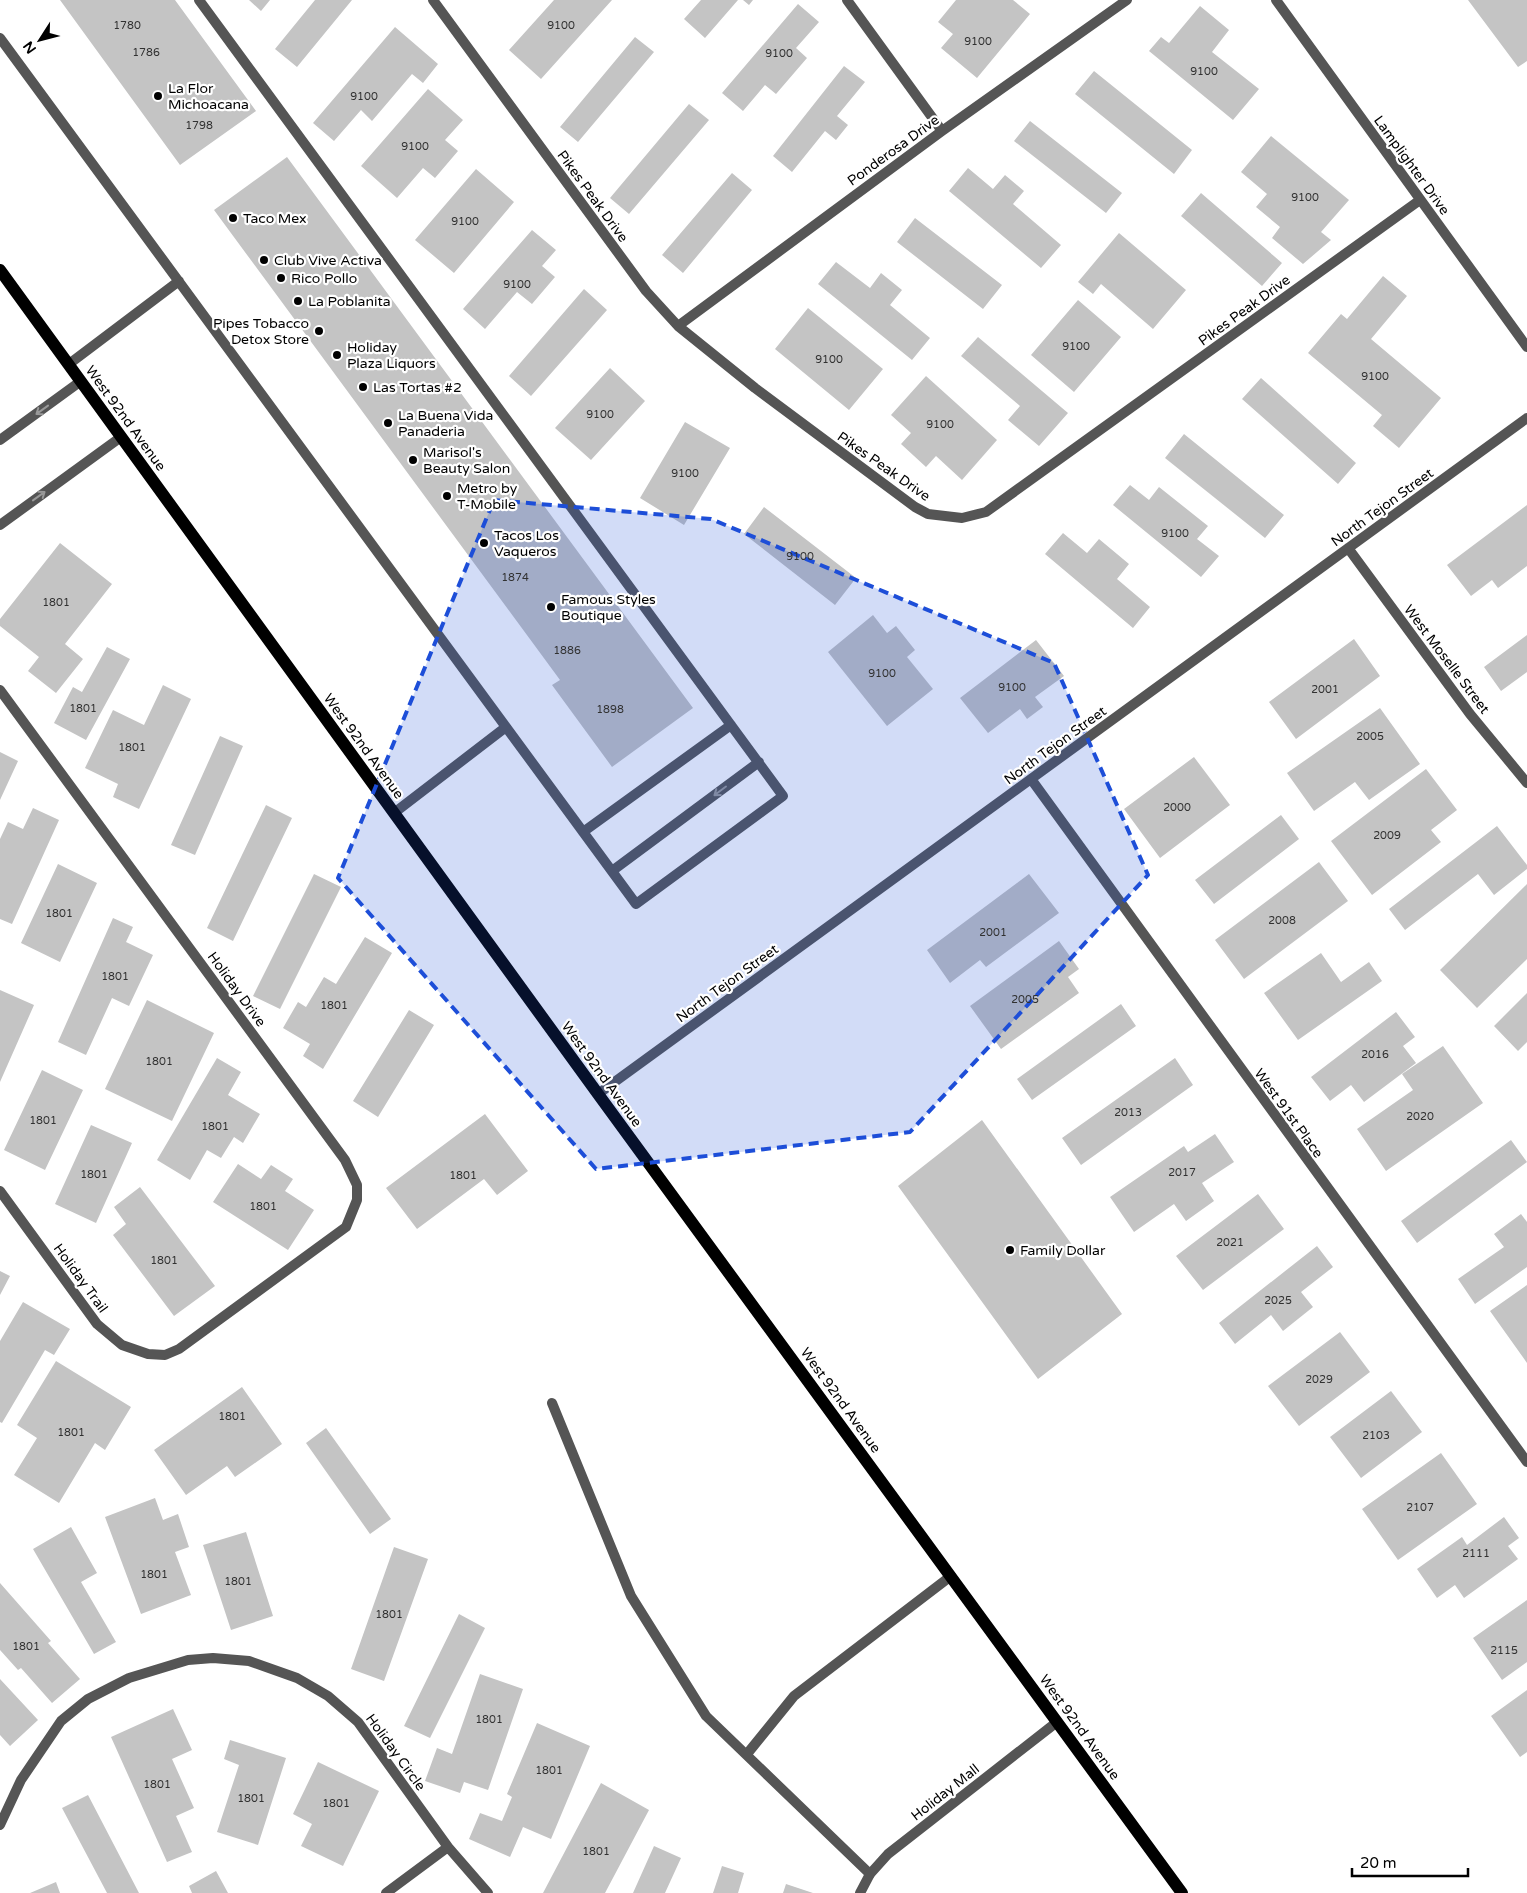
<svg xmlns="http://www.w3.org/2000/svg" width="1527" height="1893" viewBox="0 0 1527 1893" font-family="'Varela Round',sans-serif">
  <rect width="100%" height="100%" fill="#fff"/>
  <path fill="#c4c4c4" d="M 60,0 L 175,0 L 256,111 L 180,165 Z
    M 249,0 L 270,0 L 261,11 Z
    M 315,0 L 352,0 L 297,67 L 275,49 Z
    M 554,0 L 612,0 L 541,79 L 509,50 Z
    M 701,0 L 738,0 L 705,38 L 684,19 Z
    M 743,0 L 753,0 L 749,5 Z
    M 956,0 L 1013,0 L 1030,14 L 977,78 L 941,48 L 953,34 L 938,22 Z
    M 1468,0 L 1527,0 L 1527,61 L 1518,67 Z
    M 798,4 L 819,22 L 796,48 L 807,58 L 776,94 L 765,85 L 743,111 L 722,93 Z
    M 1200,6 L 1229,30 L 1212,52 L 1259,89 L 1233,120 L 1149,51 L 1161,37 L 1169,43 Z
    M 395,27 L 438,64 L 423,83 L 412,74 L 372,121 L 361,110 L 334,141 L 313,123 Z
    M 635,37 L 654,52 L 578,142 L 560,127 Z
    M 844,66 L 865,82 L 837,116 L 848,125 L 836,140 L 825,131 L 792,172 L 773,156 Z
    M 1094,71 L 1192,150 L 1174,174 L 1075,94 Z
    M 428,89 L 463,120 L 445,140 L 458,151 L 435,178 L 423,168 L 397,198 L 361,166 Z
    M 689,104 L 709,120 L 629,214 L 610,198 Z
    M 1030,121 L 1122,193 L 1106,213 L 1014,141 Z
    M 1271,136 L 1349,200 L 1321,232 L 1331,240 L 1303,264 L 1272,238 L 1280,227 L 1256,207 L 1267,194 L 1241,172 Z
    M 287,157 L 693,708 L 612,767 L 552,685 L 560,680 L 214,210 Z
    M 968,168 L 993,189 L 1005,175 L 1024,191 L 1013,204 L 1061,245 L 1041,268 L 949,191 Z
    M 476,169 L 514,202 L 454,273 L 415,240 Z
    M 732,173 L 752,190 L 683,273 L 662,255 Z
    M 1201,193 L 1282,263 L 1262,286 L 1181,216 Z
    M 915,218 L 1002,285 L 983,309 L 897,242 Z
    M 532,230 L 556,250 L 542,266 L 555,277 L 532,304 L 517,292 L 485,329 L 463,309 Z
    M 1119,233 L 1186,290 L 1153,329 L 1101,284 L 1093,294 L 1078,282 Z
    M 836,262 L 870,288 L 881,273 L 902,290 L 890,305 L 930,338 L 912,360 L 818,284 Z
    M 1383,276 L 1407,296 L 1371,339 L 1441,398 L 1399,448 L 1373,426 L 1382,415 L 1308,353 L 1341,314 L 1347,319 Z
    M 584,289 L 607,310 L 531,396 L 509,376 Z
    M 1078,300 L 1121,337 L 1074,392 L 1031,355 Z
    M 808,308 L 883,369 L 849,410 L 775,349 Z
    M 978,337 L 1068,413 L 1039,446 L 1008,420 L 1020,406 L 961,356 Z
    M 610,368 L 645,401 L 591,460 L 555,428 Z
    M 926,376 L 997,440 L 962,480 L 936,456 L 926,467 L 901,444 L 911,433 L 891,415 Z
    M 1261,378 L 1356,463 L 1338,484 L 1242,399 Z
    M 685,422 L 730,448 L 684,525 L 640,498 Z
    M 1184,434 L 1284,515 L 1265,538 L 1165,458 Z
    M 1130,485 L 1149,500 L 1159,487 L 1208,526 L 1197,539 L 1219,556 L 1201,577 L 1113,505 Z
    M 1527,505 L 1527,566 L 1498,588 L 1492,580 L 1471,596 L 1447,565 Z
    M 764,507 L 856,578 L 835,605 L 744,534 Z
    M 1063,533 L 1087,553 L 1099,539 L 1129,564 L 1117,579 L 1150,607 L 1133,628 L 1045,554 Z
    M 60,543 L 112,584 L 65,644 L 83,659 L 56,693 L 28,671 L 39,657 L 0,626 L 0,619 Z
    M 873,615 L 887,633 L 896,626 L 915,650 L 907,657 L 933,689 L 887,726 L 828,652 Z
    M 1527,635 L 1527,672 L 1501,691 L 1484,667 Z
    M 1354,639 L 1380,676 L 1296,739 L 1269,702 Z
    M 1036,640 L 1064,676 L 1035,697 L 1043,707 L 1027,719 L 1020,709 L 988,733 L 960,698 Z
    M 107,647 L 130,659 L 86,740 L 54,723 L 73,687 L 82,692 Z
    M 163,685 L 191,699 L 139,809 L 113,797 L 118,784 L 85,768 L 113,710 L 144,725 Z
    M 1380,708 L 1420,764 L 1369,800 L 1355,782 L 1314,811 L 1287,773 Z
    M 220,736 L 243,746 L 195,855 L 171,845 Z
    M 0,752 L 18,761 L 0,800 Z
    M 1194,757 L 1230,805 L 1160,858 L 1124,809 Z
    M 1426,769 L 1457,810 L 1431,830 L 1441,842 L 1372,895 L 1331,841 Z
    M 266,805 L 292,818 L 233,941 L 207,928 Z
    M 33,808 L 59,820 L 12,924 L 0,919 L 0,839 L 8,822 L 23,829 Z
    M 1281,815 L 1299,839 L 1214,904 L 1195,880 Z
    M 1497,826 L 1527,865 L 1527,869 L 1494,895 L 1478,874 L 1405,930 L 1389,909 Z
    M 1319,862 L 1348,901 L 1244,979 L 1215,940 Z
    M 58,864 L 97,883 L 60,962 L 21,943 Z
    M 314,874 L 341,887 L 280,1009 L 253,996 Z
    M 1029,874 L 1059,913 L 986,967 L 980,960 L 950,983 L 927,950 Z
    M 1527,884 L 1527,959 L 1477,1008 L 1440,970 Z
    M 113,918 L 133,927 L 126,942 L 153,955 L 129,1006 L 112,998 L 86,1055 L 58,1042 Z
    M 365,937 L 392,953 L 323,1069 L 303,1056 L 310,1044 L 283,1028 L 298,1002 L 306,1007 L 324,977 L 336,984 Z
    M 1059,941 L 1079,969 L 1068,977 L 1079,993 L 1001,1049 L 970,1006 Z
    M 1321,953 L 1341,982 L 1369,962 L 1382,981 L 1298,1040 L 1264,993 Z
    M 0,990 L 34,1005 L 0,1082 Z
    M 1527,993 L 1527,1042 L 1518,1051 L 1494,1026 Z
    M 147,1000 L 214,1033 L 172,1121 L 105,1089 Z
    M 1121,1004 L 1136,1026 L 1032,1100 L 1017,1079 Z
    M 409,1010 L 434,1025 L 378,1117 L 353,1101 Z
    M 1396,1012 L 1415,1037 L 1403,1046 L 1416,1063 L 1364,1102 L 1351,1085 L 1330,1101 L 1311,1077 Z
    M 1443,1046 L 1483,1103 L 1386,1171 L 1357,1129 L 1413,1090 L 1402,1074 Z
    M 217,1058 L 241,1072 L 228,1095 L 260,1114 L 243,1143 L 234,1137 L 221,1158 L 207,1150 L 190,1180 L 157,1160 Z
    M 1175,1058 L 1193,1085 L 1081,1165 L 1062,1138 Z
    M 42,1070 L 83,1090 L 45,1170 L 4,1150 Z
    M 485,1114 L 528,1171 L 497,1195 L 484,1179 L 417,1229 L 386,1188 Z
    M 982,1120 L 1122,1314 L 1038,1379 L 898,1186 Z
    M 91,1125 L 132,1143 L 96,1223 L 55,1204 Z
    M 1215,1134 L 1234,1162 L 1202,1183 L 1214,1201 L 1186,1221 L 1174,1204 L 1134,1232 L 1110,1197 L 1184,1146 L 1188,1152 Z
    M 1511,1140 L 1527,1162 L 1417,1243 L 1401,1221 Z
    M 238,1164 L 261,1179 L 271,1165 L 293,1179 L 285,1191 L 314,1210 L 288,1250 L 213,1202 Z
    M 140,1187 L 215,1286 L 174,1316 L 113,1235 L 126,1224 L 114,1207 Z
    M 1258,1194 L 1284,1229 L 1203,1290 L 1176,1256 Z
    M 1521,1214 L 1527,1222 L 1527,1267 L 1475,1304 L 1458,1279 L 1504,1247 L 1494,1234 Z
    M 1317,1246 L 1333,1267 L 1301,1292 L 1313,1307 L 1283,1331 L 1271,1315 L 1235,1344 L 1219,1323 Z
    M 0,1271 L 10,1276 L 0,1295 Z
    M 1527,1285 L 1527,1363 L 1490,1311 Z
    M 23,1302 L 70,1329 L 54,1355 L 45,1350 L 2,1423 L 0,1422 L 0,1341 Z
    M 1340,1332 L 1370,1372 L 1299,1426 L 1268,1386 Z
    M 56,1361 L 131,1407 L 105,1450 L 95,1443 L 59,1503 L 14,1475 L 37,1438 L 17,1425 Z
    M 242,1387 L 282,1444 L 235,1477 L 227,1466 L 186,1495 L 154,1450 Z
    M 1391,1391 L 1422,1432 L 1361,1478 L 1330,1437 Z
    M 326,1428 L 391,1519 L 370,1534 L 306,1443 Z
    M 1441,1453 L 1477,1504 L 1398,1560 L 1362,1509 Z
    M 155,1498 L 163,1520 L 178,1514 L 189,1547 L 175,1552 L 191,1595 L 141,1614 L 105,1517 Z
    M 1504,1517 L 1519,1538 L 1508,1546 L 1518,1559 L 1464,1598 L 1455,1585 L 1437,1598 L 1417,1569 L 1462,1537 L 1467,1545 Z
    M 71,1527 L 97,1573 L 81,1582 L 116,1642 L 94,1654 L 33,1549 Z
    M 246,1532 L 273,1616 L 231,1630 L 203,1545 Z
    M 394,1547 L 428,1559 L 384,1681 L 351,1669 Z
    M 0,1583 L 51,1641 L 48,1643 L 80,1679 L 52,1703 L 21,1668 L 18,1670 L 0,1650 Z
    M 1527,1600 L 1527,1662 L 1502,1680 L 1473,1638 Z
    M 459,1614 L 485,1628 L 430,1738 L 404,1726 Z
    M 480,1674 L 523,1689 L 488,1790 L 464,1782 L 460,1793 L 425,1781 L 437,1748 L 452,1754 Z
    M 0,1679 L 38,1720 L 10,1746 L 0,1735 Z
    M 1527,1690 L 1527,1752 L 1520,1757 L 1491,1716 Z
    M 173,1709 L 192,1750 L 172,1759 L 194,1808 L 176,1816 L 192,1852 L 167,1862 L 111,1737 Z
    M 537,1723 L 590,1746 L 551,1839 L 523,1827 L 510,1857 L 469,1839 L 480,1813 L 502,1821 L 512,1797 L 507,1794 Z
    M 230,1740 L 286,1758 L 258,1845 L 217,1832 L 239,1765 L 224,1759 Z
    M 318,1762 L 379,1791 L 343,1866 L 301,1846 L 312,1824 L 293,1814 Z
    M 601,1783 L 649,1810 L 605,1893 L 543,1893 Z
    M 88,1795 L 139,1893 L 107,1893 L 62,1808 Z
    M 654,1846 L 681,1858 L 665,1893 L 633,1893 Z
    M 722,1866 L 744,1873 L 738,1893 L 713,1893 Z
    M 216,1871 L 228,1893 L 192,1893 L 189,1886 Z
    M 56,1882 L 60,1893 L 30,1893 Z
    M 786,1884 L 813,1893 L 783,1893 Z"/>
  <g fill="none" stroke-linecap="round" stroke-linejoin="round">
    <path stroke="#555" stroke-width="10" d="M 0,38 L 636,904 L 783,796 L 199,0
      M 69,364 L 179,281
      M 394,813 L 506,727
      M 583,832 L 731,725
      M 612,871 L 759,762
      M 552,1403 L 631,1596 L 706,1716 L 870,1874
      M 747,1754 L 794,1696 L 951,1576"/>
    <path stroke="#555" stroke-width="10" d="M 433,0 L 646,291 L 678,326 L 755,388 L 915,507 L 928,514 L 962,518 L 986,512 L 1420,200
      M 847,0 L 942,131
      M 1276,0 L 1527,347
      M 678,326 L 942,131 L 1127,0
      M 0,440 L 81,381
      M 0,525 L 121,437
      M 1348,548 L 1470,714 L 1527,783
      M 0,690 L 345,1160 L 357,1185 L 357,1200 L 346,1227 L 179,1349 L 165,1355 L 148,1354 L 122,1345 L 97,1324 L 0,1191
      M 1031,779 L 1527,1462
      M 598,1094 L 1527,418
      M 0,1825 L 21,1780 L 61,1721 L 88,1699 L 129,1678 L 188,1660 L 213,1658 L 249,1661 L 297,1678 L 328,1696 L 358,1722 L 448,1847 L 488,1893
      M 386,1893 L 448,1847
      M 860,1893 L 870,1874 L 888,1854 L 1057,1722"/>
    <path stroke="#000" stroke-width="12" d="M 0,270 L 598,1094 L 1182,1893"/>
  </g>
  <defs><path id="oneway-shaft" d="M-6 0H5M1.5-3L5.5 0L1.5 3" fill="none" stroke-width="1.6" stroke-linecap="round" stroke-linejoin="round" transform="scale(1.25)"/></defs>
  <g stroke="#999">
    <use href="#oneway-shaft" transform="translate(42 410) rotate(144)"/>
    <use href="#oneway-shaft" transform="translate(39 496) rotate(-36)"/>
    <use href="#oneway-shaft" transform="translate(720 791) rotate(143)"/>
  </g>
  <path fill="#1d4ed8" fill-opacity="0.2" stroke="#1d4ed8" stroke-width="4" stroke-dasharray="10 6" stroke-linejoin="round" d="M 494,500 L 711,519 L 1054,663 L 1148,875 L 910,1132 L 596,1169 L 338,878 Z"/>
  <g fill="#000" stroke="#fff" stroke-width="2">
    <circle cx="158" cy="96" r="5"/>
    <circle cx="233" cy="218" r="5"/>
    <circle cx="264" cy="260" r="5"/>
    <circle cx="281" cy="278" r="5"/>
    <circle cx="298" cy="301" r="5"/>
    <circle cx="319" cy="331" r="5"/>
    <circle cx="337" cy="355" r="5"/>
    <circle cx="363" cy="387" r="5"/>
    <circle cx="388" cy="423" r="5"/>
    <circle cx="413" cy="460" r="5"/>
    <circle cx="447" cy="496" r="5"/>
    <circle cx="484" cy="543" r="5"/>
    <circle cx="551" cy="607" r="5"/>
    <circle cx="1010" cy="1250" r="5"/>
  </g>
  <g text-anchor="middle" stroke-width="4.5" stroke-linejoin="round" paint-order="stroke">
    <g font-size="11" fill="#313131">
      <text x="127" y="29">1780</text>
      <text x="561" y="29">9100</text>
      <text x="978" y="45">9100</text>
      <text x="146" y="56">1786</text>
      <text x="779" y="57">9100</text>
      <text x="1204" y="75">9100</text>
      <text x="364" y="100">9100</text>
      <text x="199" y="129">1798</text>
      <text x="415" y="150">9100</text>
      <text x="1305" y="201">9100</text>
      <text x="465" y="225">9100</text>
      <text x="517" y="288">9100</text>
      <text x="1076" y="350">9100</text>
      <text x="829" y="363">9100</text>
      <text x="1375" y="380">9100</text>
      <text x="600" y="418">9100</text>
      <text x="940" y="428">9100</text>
      <text x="685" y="477">9100</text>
      <text x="1175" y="537">9100</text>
      <text x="800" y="560">9100</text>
      <text x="515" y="581">1874</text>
      <text x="56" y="606">1801</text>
      <text x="567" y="654">1886</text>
      <text x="882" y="677">9100</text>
      <text x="1012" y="691">9100</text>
      <text x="1325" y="693">2001</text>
      <text x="83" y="712">1801</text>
      <text x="610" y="713">1898</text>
      <text x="1370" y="740">2005</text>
      <text x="132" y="751">1801</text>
      <text x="1177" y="811">2000</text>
      <text x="1387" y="839">2009</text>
      <text x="59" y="917">1801</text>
      <text x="1282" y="924">2008</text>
      <text x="993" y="936">2001</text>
      <text x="115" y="980">1801</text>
      <text x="1025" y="1003">2005</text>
      <text x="334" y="1009">1801</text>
      <text x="1375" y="1058">2016</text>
      <text x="159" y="1065">1801</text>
      <text x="1128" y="1116">2013</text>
      <text x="1420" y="1120">2020</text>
      <text x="43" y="1124">1801</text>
      <text x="215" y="1130">1801</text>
      <text x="1182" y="1176">2017</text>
      <text x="94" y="1178">1801</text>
      <text x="463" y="1179">1801</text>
      <text x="263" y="1210">1801</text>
      <text x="1230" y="1246">2021</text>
      <text x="164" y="1264">1801</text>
      <text x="1278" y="1304">2025</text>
      <text x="1319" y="1383">2029</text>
      <text x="232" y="1420">1801</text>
      <text x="71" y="1436">1801</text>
      <text x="1376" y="1439">2103</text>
      <text x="1420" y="1511">2107</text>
      <text x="1476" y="1557">2111</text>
      <text x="154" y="1578">1801</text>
      <text x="238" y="1585">1801</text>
      <text x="389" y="1618">1801</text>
      <text x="26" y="1650">1801</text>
      <text x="1504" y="1654">2115</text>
      <text x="489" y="1723">1801</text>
      <text x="549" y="1774">1801</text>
      <text x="157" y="1788">1801</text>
      <text x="251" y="1802">1801</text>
      <text x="336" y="1807">1801</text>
      <text x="596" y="1855">1801</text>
    </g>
    <g font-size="14" fill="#000" stroke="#fff" text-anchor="start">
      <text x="168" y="93">La Flor<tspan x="168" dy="16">Michoacana</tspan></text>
      <text x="243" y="223">Taco Mex</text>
      <text x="274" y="265">Club Vive Activa</text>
      <text x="291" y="283">Rico Pollo</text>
      <text x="308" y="306">La Poblanita</text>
      <text x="309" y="328" text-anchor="end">Pipes Tobacco<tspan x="309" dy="16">Detox Store</tspan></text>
      <text x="347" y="352">Holiday<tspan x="347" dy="16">Plaza Liquors</tspan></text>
      <text x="373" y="392">Las Tortas #2</text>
      <text x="398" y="420">La Buena Vida<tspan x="398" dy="16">Panaderia</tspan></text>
      <text x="423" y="457">Marisol's<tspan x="423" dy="16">Beauty Salon</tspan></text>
      <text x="457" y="493">Metro by<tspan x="457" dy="16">T-Mobile</tspan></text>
      <text x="494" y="540">Tacos Los<tspan x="494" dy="16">Vaqueros</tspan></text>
      <text x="561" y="604">Famous Styles<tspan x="561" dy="16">Boutique</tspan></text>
      <text x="1020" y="1255">Family Dollar</text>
    </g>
    <g font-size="14" fill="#000" stroke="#fff">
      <text transform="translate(893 150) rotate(-36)" y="5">Ponderosa Drive</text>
      <text transform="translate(1412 165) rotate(54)" y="5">Lamplighter Drive</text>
      <text transform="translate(593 196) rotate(54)" y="5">Pikes Peak Drive</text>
      <text transform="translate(1244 310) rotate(-36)" y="5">Pikes Peak Drive</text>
      <text transform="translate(126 418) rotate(54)" y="5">West 92nd Avenue</text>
      <text transform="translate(884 466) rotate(35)" y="5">Pikes Peak Drive</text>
      <text transform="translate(1382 507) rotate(-36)" y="5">North Tejon Street</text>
      <text transform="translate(1447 659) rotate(53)" y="5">West Moselle Street</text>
      <text transform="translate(1055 745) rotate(-36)" y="5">North Tejon Street</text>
      <text transform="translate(364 746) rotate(54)" y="5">West 92nd Avenue</text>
      <text transform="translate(727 983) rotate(-36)" y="5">North Tejon Street</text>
      <text transform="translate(237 989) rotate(54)" y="5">Holiday Drive</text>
      <text transform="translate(602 1074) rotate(54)" y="5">West 92nd Avenue</text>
      <text transform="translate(1289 1113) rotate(54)" y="5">West 91st Place</text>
      <text transform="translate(81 1278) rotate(54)" y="5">Holiday Trail</text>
      <text transform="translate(841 1400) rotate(54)" y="5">West 92nd Avenue</text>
      <text transform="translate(1080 1727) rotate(54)" y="5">West 92nd Avenue</text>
      <text transform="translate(396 1752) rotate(54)" y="5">Holiday Circle</text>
      <text transform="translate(945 1792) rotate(-38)" y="5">Holiday Mall</text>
    </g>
  </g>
  <g transform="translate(40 40) rotate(234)" stroke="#ffffff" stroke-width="4" paint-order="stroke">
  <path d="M0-4L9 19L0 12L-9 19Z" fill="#000000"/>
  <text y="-8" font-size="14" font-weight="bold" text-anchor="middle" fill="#000000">N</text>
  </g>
  <path d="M1352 1868v8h116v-8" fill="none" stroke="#000000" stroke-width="2.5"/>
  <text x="1360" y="1868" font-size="15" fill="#000000" stroke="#ffffff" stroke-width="4" paint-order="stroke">20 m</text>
</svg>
